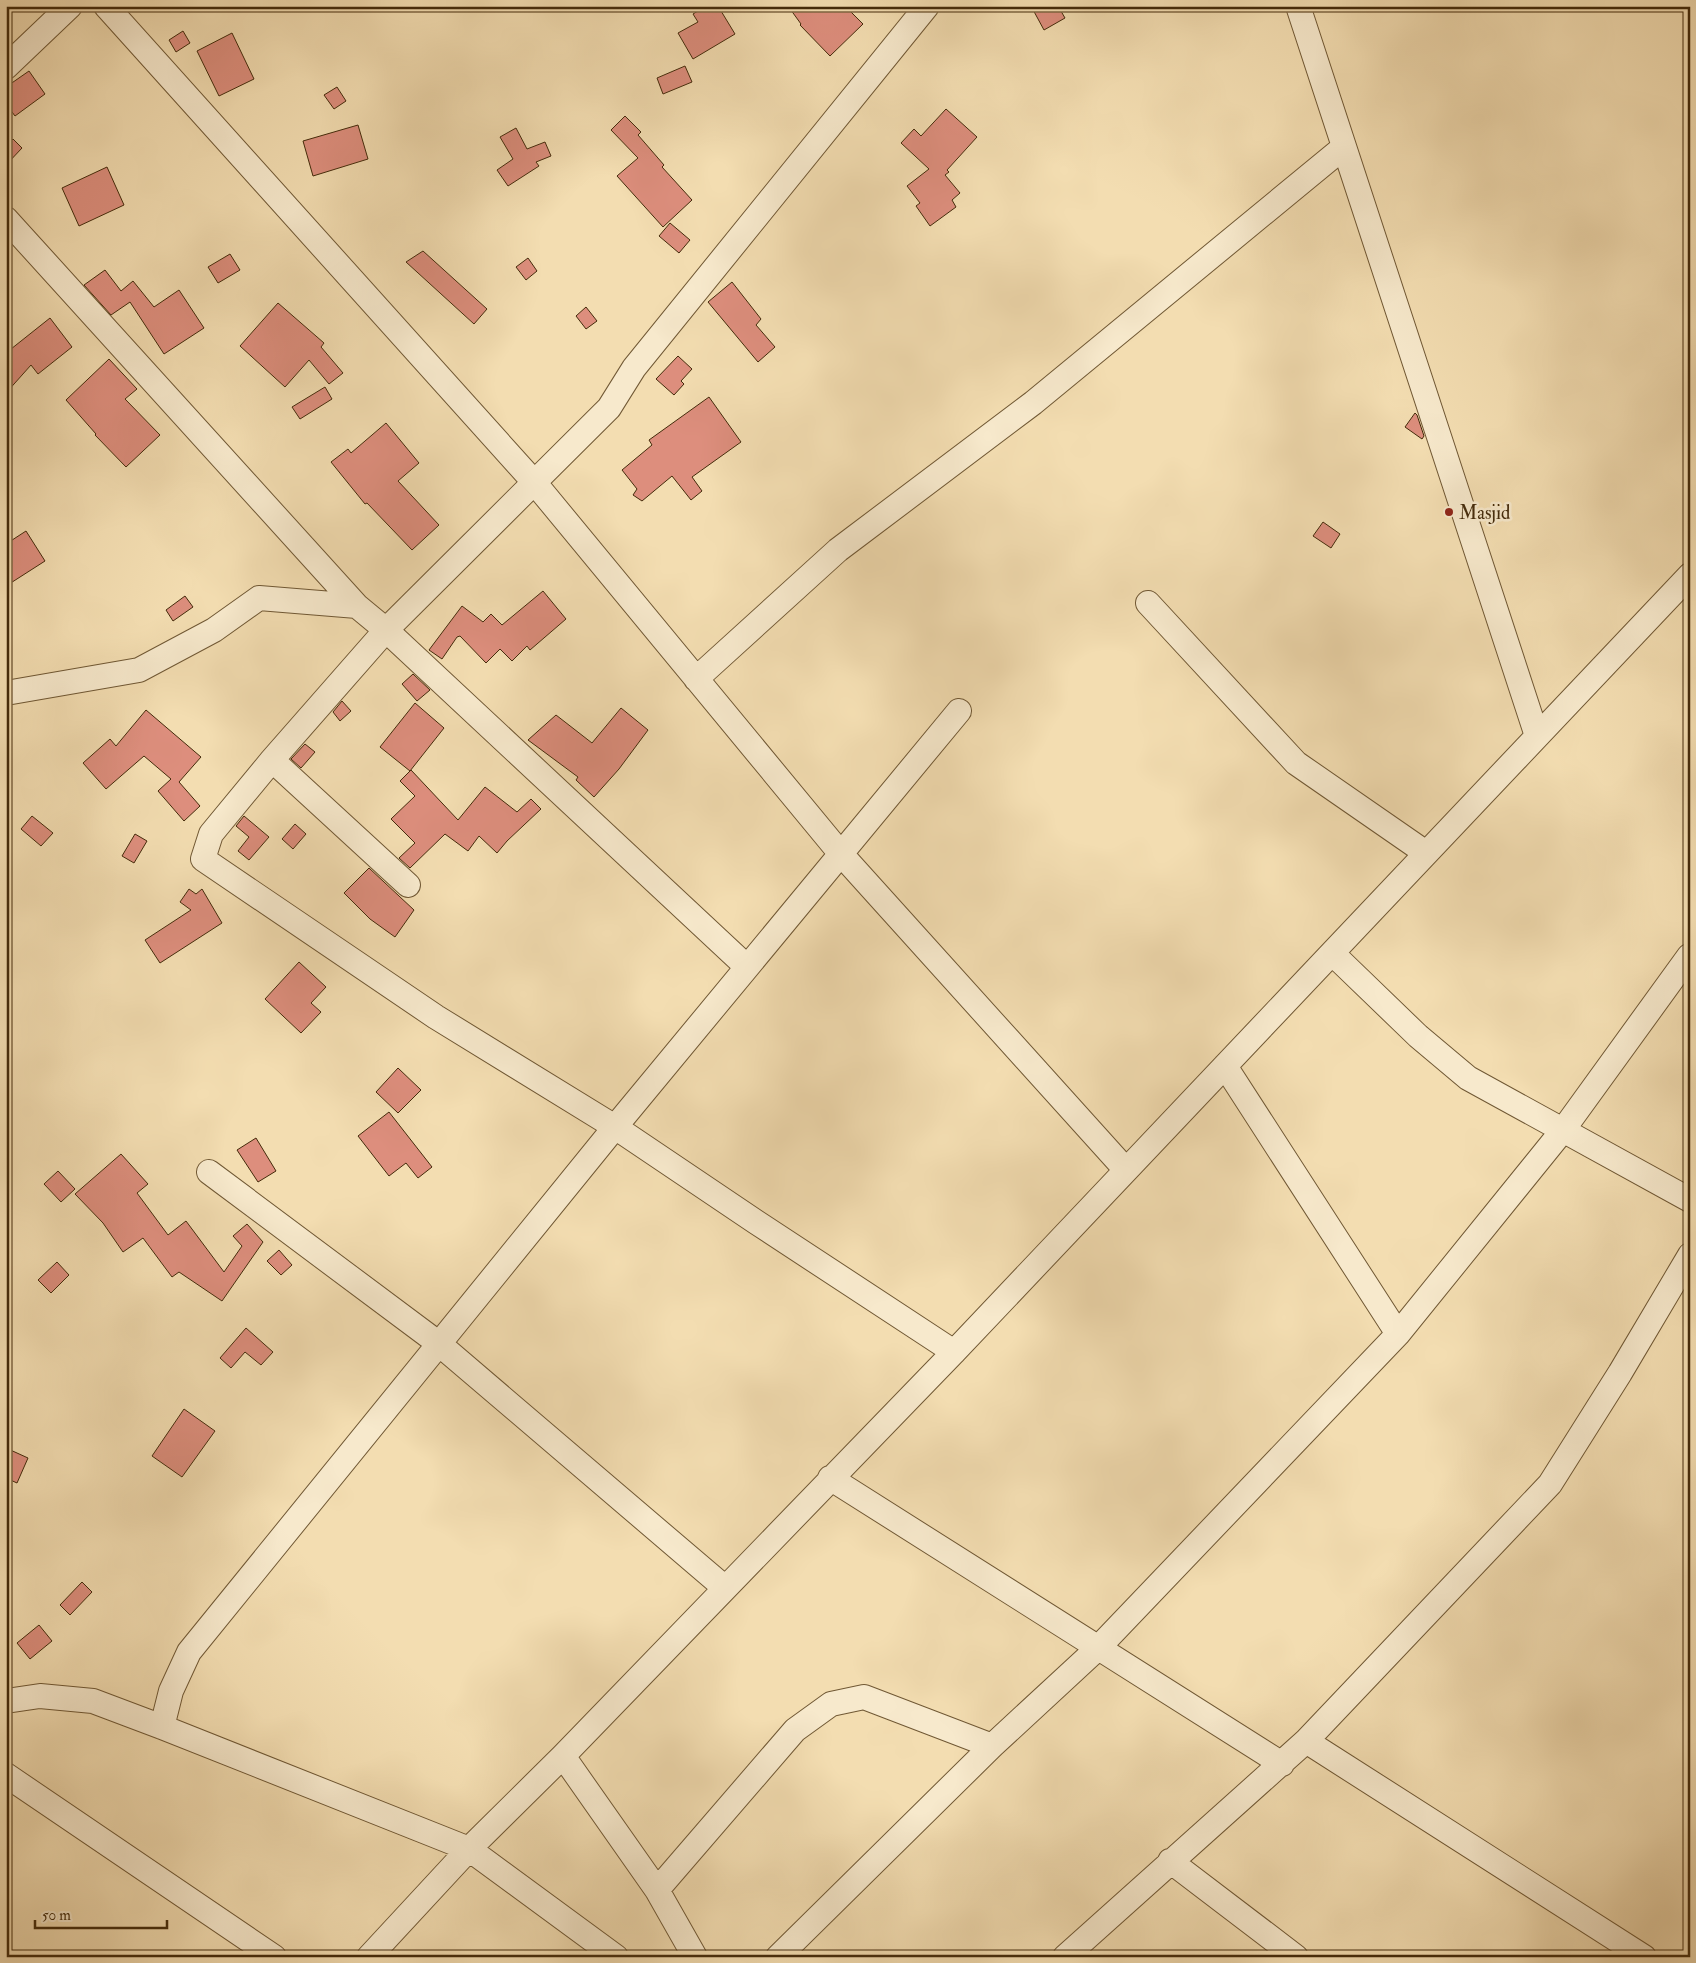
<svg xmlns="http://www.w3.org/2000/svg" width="1696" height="1963" viewBox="0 0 1696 1963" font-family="'IM FELL Double Pica',serif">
  <rect width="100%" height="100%" fill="#f3ddb1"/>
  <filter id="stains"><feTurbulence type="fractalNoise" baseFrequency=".004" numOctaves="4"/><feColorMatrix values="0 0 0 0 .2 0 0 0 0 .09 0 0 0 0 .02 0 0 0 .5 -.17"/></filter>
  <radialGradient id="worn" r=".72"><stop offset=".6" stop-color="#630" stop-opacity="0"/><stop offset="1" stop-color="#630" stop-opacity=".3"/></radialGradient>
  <path fill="#dd8e7d" stroke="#442b0b" d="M 706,6 L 718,6 L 735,34 L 693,59 L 678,33 L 698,22 L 693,14 Z
    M 788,6 L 845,6 L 863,24 L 830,56 L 800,25 L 801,24 Z
    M 1031,6 L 1058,6 L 1065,18 L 1044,30 Z
    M 183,31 L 190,43 L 176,52 L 169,40 Z
    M 232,33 L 254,79 L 219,96 L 197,51 Z
    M 685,66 L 692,82 L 663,94 L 657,78 Z
    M 29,71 L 45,94 L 15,116 L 6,104 L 6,87 Z
    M 337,87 L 346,101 L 334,109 L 324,95 Z
    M 946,109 L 977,137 L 947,170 L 949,172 L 945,175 L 960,193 L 952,200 L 956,207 L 930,226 L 916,206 L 920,203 L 907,186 L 929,169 L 901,143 L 914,129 L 921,136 Z
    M 625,116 L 641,132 L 638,135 L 664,165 L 662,167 L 692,200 L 663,227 L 617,176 L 638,158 L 611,130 Z
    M 358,125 L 368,159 L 313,176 L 303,141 Z
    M 516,128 L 527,149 L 545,142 L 551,156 L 536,162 L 539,166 L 508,186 L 497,170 L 513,159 L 500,137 Z
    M 13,139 L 22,148 L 6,165 L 6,146 Z
    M 107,167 L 124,205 L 79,226 L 62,188 Z
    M 670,223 L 690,240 L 679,253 L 659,236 Z
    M 423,251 L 487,309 L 474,324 L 406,262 Z
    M 230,254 L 240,270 L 218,283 L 208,267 Z
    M 528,258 L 537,271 L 526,280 L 516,267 Z
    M 105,270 L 121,291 L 133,281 L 154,307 L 179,290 L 204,328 L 164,354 L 130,302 L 111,315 L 84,285 Z
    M 732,282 L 761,319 L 756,325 L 775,347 L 758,362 L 708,302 Z
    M 278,303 L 324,343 L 321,347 L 343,373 L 329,384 L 309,360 L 285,387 L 240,346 Z
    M 586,307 L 597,321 L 586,329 L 576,316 Z
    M 50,318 L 72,347 L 38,374 L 31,365 L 6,393 L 6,353 Z
    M 678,356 L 692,369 L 681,381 L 684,384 L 674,395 L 656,379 Z
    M 109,359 L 137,389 L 125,399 L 160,435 L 126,467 L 95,435 L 96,434 L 66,400 Z
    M 325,387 L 332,399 L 300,419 L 292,407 Z
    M 709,397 L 741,442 L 692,477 L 702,491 L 691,500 L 672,476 L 642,501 L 633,495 L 637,489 L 622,470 L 652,445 L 649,440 Z
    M 1415,413 L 1417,415 L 1424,436 L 1422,439 L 1405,427 Z
    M 386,423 L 419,463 L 398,481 L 439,525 L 412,550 L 367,503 L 365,504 L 331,462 L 348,449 L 351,453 Z
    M 1323,522 L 1340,534 L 1331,548 L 1313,536 Z
    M 26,531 L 45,561 L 6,586 L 6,544 Z
    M 543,591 L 566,619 L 530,650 L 527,646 L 512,661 L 500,649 L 486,663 L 460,636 L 457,637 L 442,659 L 429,650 L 462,606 L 483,622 L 491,614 L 502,625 Z
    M 185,596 L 193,607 L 173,621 L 166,610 Z
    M 413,674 L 430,690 L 417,701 L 402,684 Z
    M 342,701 L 351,711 L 340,721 L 333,712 Z
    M 415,703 L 444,728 L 410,771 L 380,747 Z
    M 621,708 L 648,730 L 619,769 L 594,797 L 576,780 L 578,777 L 528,740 L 556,715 L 592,743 Z
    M 146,710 L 201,757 L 179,782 L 200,806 L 184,821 L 158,791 L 171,779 L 144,756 L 106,789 L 83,763 L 110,739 L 116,746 Z
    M 305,744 L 315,752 L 301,768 L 291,759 Z
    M 411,770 L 458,820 L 485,787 L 517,812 L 531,799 L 541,809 L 507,841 L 497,853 L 479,836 L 468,851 L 445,834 L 410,868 L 399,858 L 415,843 L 391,819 L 415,796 L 400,781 Z
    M 32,816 L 53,833 L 41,846 L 21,829 Z
    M 244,816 L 269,837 L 249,860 L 238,851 L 249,837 L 236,826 Z
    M 295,824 L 306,834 L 293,849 L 282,839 Z
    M 135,834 L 147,841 L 134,863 L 122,856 Z
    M 369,868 L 414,910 L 395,937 L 370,919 L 344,893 Z
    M 189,889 L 196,894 L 202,889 L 222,923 L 160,963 L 145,940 L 191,910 L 180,902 Z
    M 299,962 L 326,987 L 311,1003 L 321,1012 L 301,1033 L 265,999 Z
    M 398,1068 L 421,1090 L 398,1113 L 376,1092 Z
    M 389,1112 L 432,1167 L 418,1178 L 406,1163 L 389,1176 L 358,1136 Z
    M 256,1138 L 276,1171 L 258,1182 L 237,1150 Z
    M 121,1154 L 148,1184 L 137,1193 L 168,1235 L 186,1221 L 224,1272 L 242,1246 L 233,1236 L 247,1224 L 263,1242 L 222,1301 L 179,1272 L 172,1277 L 143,1238 L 123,1252 L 103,1223 L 75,1194 Z
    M 58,1171 L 75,1189 L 61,1202 L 44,1184 Z
    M 279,1250 L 292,1265 L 281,1275 L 267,1261 Z
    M 57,1262 L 69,1275 L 51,1293 L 38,1280 Z
    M 246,1328 L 273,1352 L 261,1365 L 245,1352 L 231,1368 L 220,1358 Z
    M 184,1409 L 215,1431 L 182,1477 L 152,1456 Z
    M 6,1448 L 28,1458 L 17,1483 L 6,1478 Z
    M 82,1582 L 92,1592 L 70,1615 L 60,1605 Z
    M 39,1625 L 52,1641 L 30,1659 L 17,1643 Z"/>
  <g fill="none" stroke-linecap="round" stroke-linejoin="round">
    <defs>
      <path id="minor" d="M 106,6 L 534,482 L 841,854 L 1126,1170
        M 927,6 L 634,368 L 609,408 L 386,630 L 272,760 L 211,834 L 203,859 L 436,1017 L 615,1127 L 756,1222 L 954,1352
        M 1298,6 L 1537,736
        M 6,67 L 70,6
        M 6,219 L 357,606
        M 1148,603 L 1296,763 L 1426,853
        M 696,679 L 838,550 L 1033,403 L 1344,147
        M 6,693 L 139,670 L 214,630 L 259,598 L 357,606 L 386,630 L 747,967
        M 272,760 L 408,885
        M 1332,953 L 1418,1036 L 1468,1078 L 1690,1200
        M 1225,1066 L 1398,1334
        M 209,1172 L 438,1343 L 725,1588
        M 830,1478 L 1282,1764
        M 6,1701 L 40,1696 L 93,1701 L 162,1727 L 469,1849 L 616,1957
        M 162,1727 L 171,1691 L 189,1652 L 615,1127 L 959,711
        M 1306,1741 L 1644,1957
        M 563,1756 L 657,1890 L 695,1957
        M 6,1775 L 274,1957
        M 1170,1861 L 1296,1957
        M 657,1890 L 795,1730 L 831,1704 L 864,1697 L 992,1746
        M 369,1957 L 469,1849 L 563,1756 L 954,1352 L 1690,575
        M 778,1957 L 992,1746 L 1098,1648 L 1398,1334 L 1563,1130 L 1689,956
        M 1065,1957 L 1306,1741 L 1550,1484 L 1620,1373 L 1690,1255"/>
    </defs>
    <use href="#minor" stroke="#705834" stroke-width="26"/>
    <use href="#minor" stroke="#f7e9cc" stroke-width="24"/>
  </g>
  <circle fill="#8f2418" stroke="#f7e9cc" stroke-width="2" cx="1449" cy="512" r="5"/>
  <g text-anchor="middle" stroke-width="5" stroke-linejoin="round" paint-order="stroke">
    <g font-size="19" fill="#442b0b" stroke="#f7e9cc" text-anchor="start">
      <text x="1459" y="519">Masjid</text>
    </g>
  </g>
  <rect width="1696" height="1963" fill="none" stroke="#f3ddb1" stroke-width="25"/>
  <rect x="8" y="8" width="1681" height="1948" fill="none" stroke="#442b0b" stroke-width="2.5"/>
  <rect x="12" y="12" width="1671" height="1938" fill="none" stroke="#442b0b"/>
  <path d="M35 1920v8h132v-8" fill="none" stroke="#442b0b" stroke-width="2.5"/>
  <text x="42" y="1920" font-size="15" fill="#442b0b" stroke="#f7e9cc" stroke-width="4" paint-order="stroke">50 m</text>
  <rect width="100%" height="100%" filter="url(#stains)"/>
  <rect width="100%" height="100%" fill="url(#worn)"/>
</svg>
